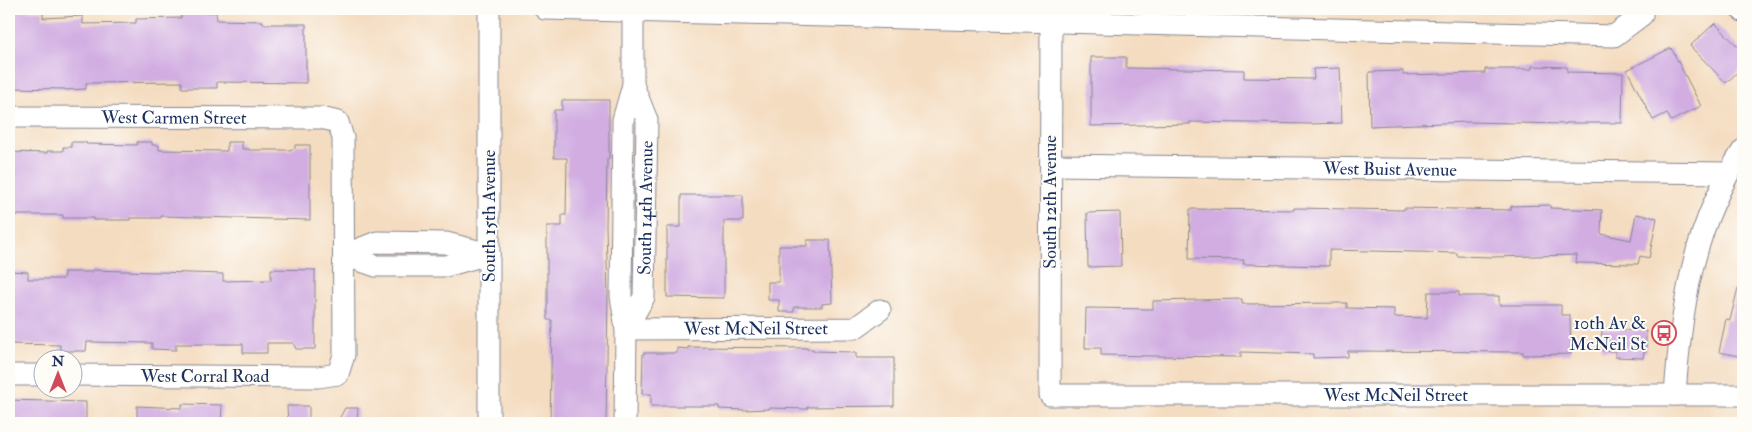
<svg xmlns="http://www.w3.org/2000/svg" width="1752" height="432" viewBox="0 0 1752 432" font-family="'IM FELL Double Pica',serif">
  <rect width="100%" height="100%" fill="#fdfcf7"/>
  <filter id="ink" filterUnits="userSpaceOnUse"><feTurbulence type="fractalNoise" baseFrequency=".02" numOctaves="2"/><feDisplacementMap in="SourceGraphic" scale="10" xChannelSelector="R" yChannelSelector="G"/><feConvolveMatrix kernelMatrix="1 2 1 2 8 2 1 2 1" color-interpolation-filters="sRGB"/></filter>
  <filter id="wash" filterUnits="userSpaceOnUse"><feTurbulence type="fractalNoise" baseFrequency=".0096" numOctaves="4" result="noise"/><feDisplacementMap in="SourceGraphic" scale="20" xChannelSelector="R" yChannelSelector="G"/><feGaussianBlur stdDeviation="1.12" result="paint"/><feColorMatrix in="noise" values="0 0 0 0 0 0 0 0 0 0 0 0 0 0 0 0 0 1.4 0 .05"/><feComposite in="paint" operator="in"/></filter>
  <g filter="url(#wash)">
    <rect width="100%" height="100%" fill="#f4dcc0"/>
    <g id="blocks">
      <path fill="#d1ade2" d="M 9,10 L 43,11 L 43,18 L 83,16 L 83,24 L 136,23 L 136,19 L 181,18 L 181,13 L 216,12 L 217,20 L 263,21 L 263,24 L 306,24 L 306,83 L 217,82 L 217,88 L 182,88 L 182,82 L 86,83 L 86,89 L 65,90 L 65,89 L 9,88 Z
        M 1715,23 L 1743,52 L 1743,67 L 1726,83 L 1690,46 Z
        M 1671,48 L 1701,106 L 1671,121 L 1667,113 L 1653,120 L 1627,70 Z
        M 1091,57 L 1126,57 L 1126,68 L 1244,70 L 1244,78 L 1314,79 L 1313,69 L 1340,68 L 1342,123 L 1310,124 L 1190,122 L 1190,124 L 1091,126 Z
        M 1532,66 L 1567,67 L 1567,72 L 1623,73 L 1622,123 L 1566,123 L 1566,124 L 1466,122 L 1370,126 L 1369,72 L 1403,71 L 1403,75 L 1485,73 L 1485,69 L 1532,69 Z
        M 562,100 L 609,100 L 609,159 L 607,159 L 606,227 L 608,296 L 606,423 L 550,423 L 552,320 L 547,320 L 547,226 L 562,226 L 562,215 L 566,215 L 567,158 L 554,158 L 554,110 L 562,110 Z
        M 71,142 L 86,142 L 86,144 L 137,145 L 137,142 L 152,142 L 152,145 L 159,145 L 159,150 L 227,151 L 227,142 L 242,142 L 242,149 L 249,149 L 249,150 L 289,150 L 295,148 L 295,145 L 310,145 L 310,220 L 161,216 L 161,218 L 130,218 L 130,220 L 93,220 L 93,218 L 63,218 L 63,215 L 9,215 L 9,152 L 47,153 L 47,151 L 63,151 L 63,147 L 71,147 Z
        M 681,195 L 743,195 L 743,221 L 724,221 L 724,298 L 667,297 L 667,227 L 681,227 Z
        M 1550,205 L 1550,208 L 1602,210 L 1601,234 L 1631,240 L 1636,214 L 1657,218 L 1649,258 L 1640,256 L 1638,264 L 1576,263 L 1577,255 L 1492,257 L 1457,256 L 1457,253 L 1329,250 L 1329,266 L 1243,264 L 1244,260 L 1189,259 L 1190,209 L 1294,210 L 1294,208 L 1404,210 L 1404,208 L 1511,210 L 1511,206 Z
        M 1120,212 L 1121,266 L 1088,267 L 1087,213 Z
        M 807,240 L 830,240 L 832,303 L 822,304 L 822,307 L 794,307 L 794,312 L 779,312 L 779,300 L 768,300 L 768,282 L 779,282 L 779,246 L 807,246 Z
        M 271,269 L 315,270 L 315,349 L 296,349 L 293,343 L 267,343 L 267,353 L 243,353 L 243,344 L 176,344 L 176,350 L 152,349 L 152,343 L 87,342 L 86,351 L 60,351 L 60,345 L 9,344 L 9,271 L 28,272 L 28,279 L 63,279 L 64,272 L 92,272 L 92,270 L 223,274 L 223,281 L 271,280 Z
        M 1738,288 L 1743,289 L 1743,357 L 1719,352 L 1726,319 L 1730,320 Z
        M 1428,292 L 1459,292 L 1459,296 L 1499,296 L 1499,305 L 1561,305 L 1561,315 L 1570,315 L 1571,354 L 1523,355 L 1523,352 L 1348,351 L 1348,357 L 1313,358 L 1313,354 L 1241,352 L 1241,357 L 1154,356 L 1101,355 L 1101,348 L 1085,348 L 1086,308 L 1153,309 L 1153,301 L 1242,299 L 1242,304 L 1347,303 L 1347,308 L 1394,309 L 1394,317 L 1427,318 Z
        M 1602,329 L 1646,331 L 1646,352 L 1644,352 L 1643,358 L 1615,357 L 1615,351 L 1601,350 Z
        M 688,347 L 807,348 L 807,349 L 813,349 L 813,351 L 851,352 L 851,353 L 856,353 L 856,358 L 894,358 L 894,406 L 807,407 L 807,409 L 769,408 L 769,409 L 744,410 L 719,409 L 719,406 L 651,406 L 651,394 L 642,394 L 643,353 L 677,353 L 677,348 L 688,349 Z
        M 9,400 L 86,402 L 86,423 L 9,423 Z
        M 182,404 L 222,405 L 221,423 L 137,423 L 137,406 L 182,408 Z
        M 287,406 L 309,406 L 309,423 L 288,423 Z
        M 345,408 L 358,408 L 357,423 L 337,423 Z"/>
    </g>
  </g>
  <g filter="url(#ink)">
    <use href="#blocks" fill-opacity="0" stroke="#88868f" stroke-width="1"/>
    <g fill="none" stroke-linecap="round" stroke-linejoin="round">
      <defs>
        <g id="minor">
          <path d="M 545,9 L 1614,36 L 1642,15 L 1642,9"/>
          <path id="s1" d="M 1051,9 L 1050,395 L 1743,395"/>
          <path d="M 1741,9 L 1743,11"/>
          <path id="s2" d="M 9,117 L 321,118 L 338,122 L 343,138 L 344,355 L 338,374 L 318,377 L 72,375"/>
          <path id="s3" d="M 1051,165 L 1728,173"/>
          <path d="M 344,255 L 377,242 L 446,243 L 489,254"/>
          <path d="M 344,255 L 376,266 L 446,266 L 489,254"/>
          <path id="s4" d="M 626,329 L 855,328 L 880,310"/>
          <path id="s5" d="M 626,329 L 644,297 L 647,120 L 633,85"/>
          <path d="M 9,375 L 42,375"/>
          <path d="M 1675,395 C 1681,307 1693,225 1743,150"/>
          <path d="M 489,423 L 489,9"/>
          <path d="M 625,423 L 626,329 L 621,296 L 623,120 L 633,85 L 633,11"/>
        </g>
      </defs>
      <use href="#minor" stroke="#88868f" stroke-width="23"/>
      <use href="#minor" stroke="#fff" stroke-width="21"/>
    </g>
  </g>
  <defs>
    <symbol id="bus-ring" viewBox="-11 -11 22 22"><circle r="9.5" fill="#fdfcf7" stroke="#d1495b" stroke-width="1.5"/><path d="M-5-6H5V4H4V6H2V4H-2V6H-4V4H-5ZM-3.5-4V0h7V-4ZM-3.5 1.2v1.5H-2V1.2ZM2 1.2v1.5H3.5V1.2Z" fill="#d1495b"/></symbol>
  </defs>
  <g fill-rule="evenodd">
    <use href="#bus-ring" x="1650" y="319" width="28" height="28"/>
  </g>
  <g text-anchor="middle" stroke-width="4" stroke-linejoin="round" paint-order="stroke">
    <g font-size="18" fill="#1b2f5e" stroke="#fdfcf7">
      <text dy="6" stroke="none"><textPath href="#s2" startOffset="165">West Carmen Street</textPath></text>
      <text dy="6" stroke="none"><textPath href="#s3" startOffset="339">West Buist Avenue</textPath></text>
      <text transform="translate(1050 202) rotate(-90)" y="6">South 12th Avenue</text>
      <text dy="6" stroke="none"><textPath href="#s5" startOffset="126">South 14th Avenue</textPath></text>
      <text transform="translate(489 216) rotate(-90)" y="6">South 15th Avenue</text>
      <text dy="6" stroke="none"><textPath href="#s4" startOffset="130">West McNeil Street</textPath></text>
      <text x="205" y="382">West Corral Road</text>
      <text dy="6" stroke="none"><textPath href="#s1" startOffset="732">West McNeil Street</textPath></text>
    </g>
    <g font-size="18" fill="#1b2f5e" stroke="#fdfcf7" text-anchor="end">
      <text x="1646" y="329">10th Av &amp;<tspan x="1646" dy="21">McNeil St</tspan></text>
    </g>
  </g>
  <rect width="1752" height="432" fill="none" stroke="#fdfcf7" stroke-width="30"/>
  <g transform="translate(58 374)"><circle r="24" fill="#fdfcf7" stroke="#a3aaba"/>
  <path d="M0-4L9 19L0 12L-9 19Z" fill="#d1495b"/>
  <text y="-8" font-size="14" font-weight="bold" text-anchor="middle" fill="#1b2f5e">N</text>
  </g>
</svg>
